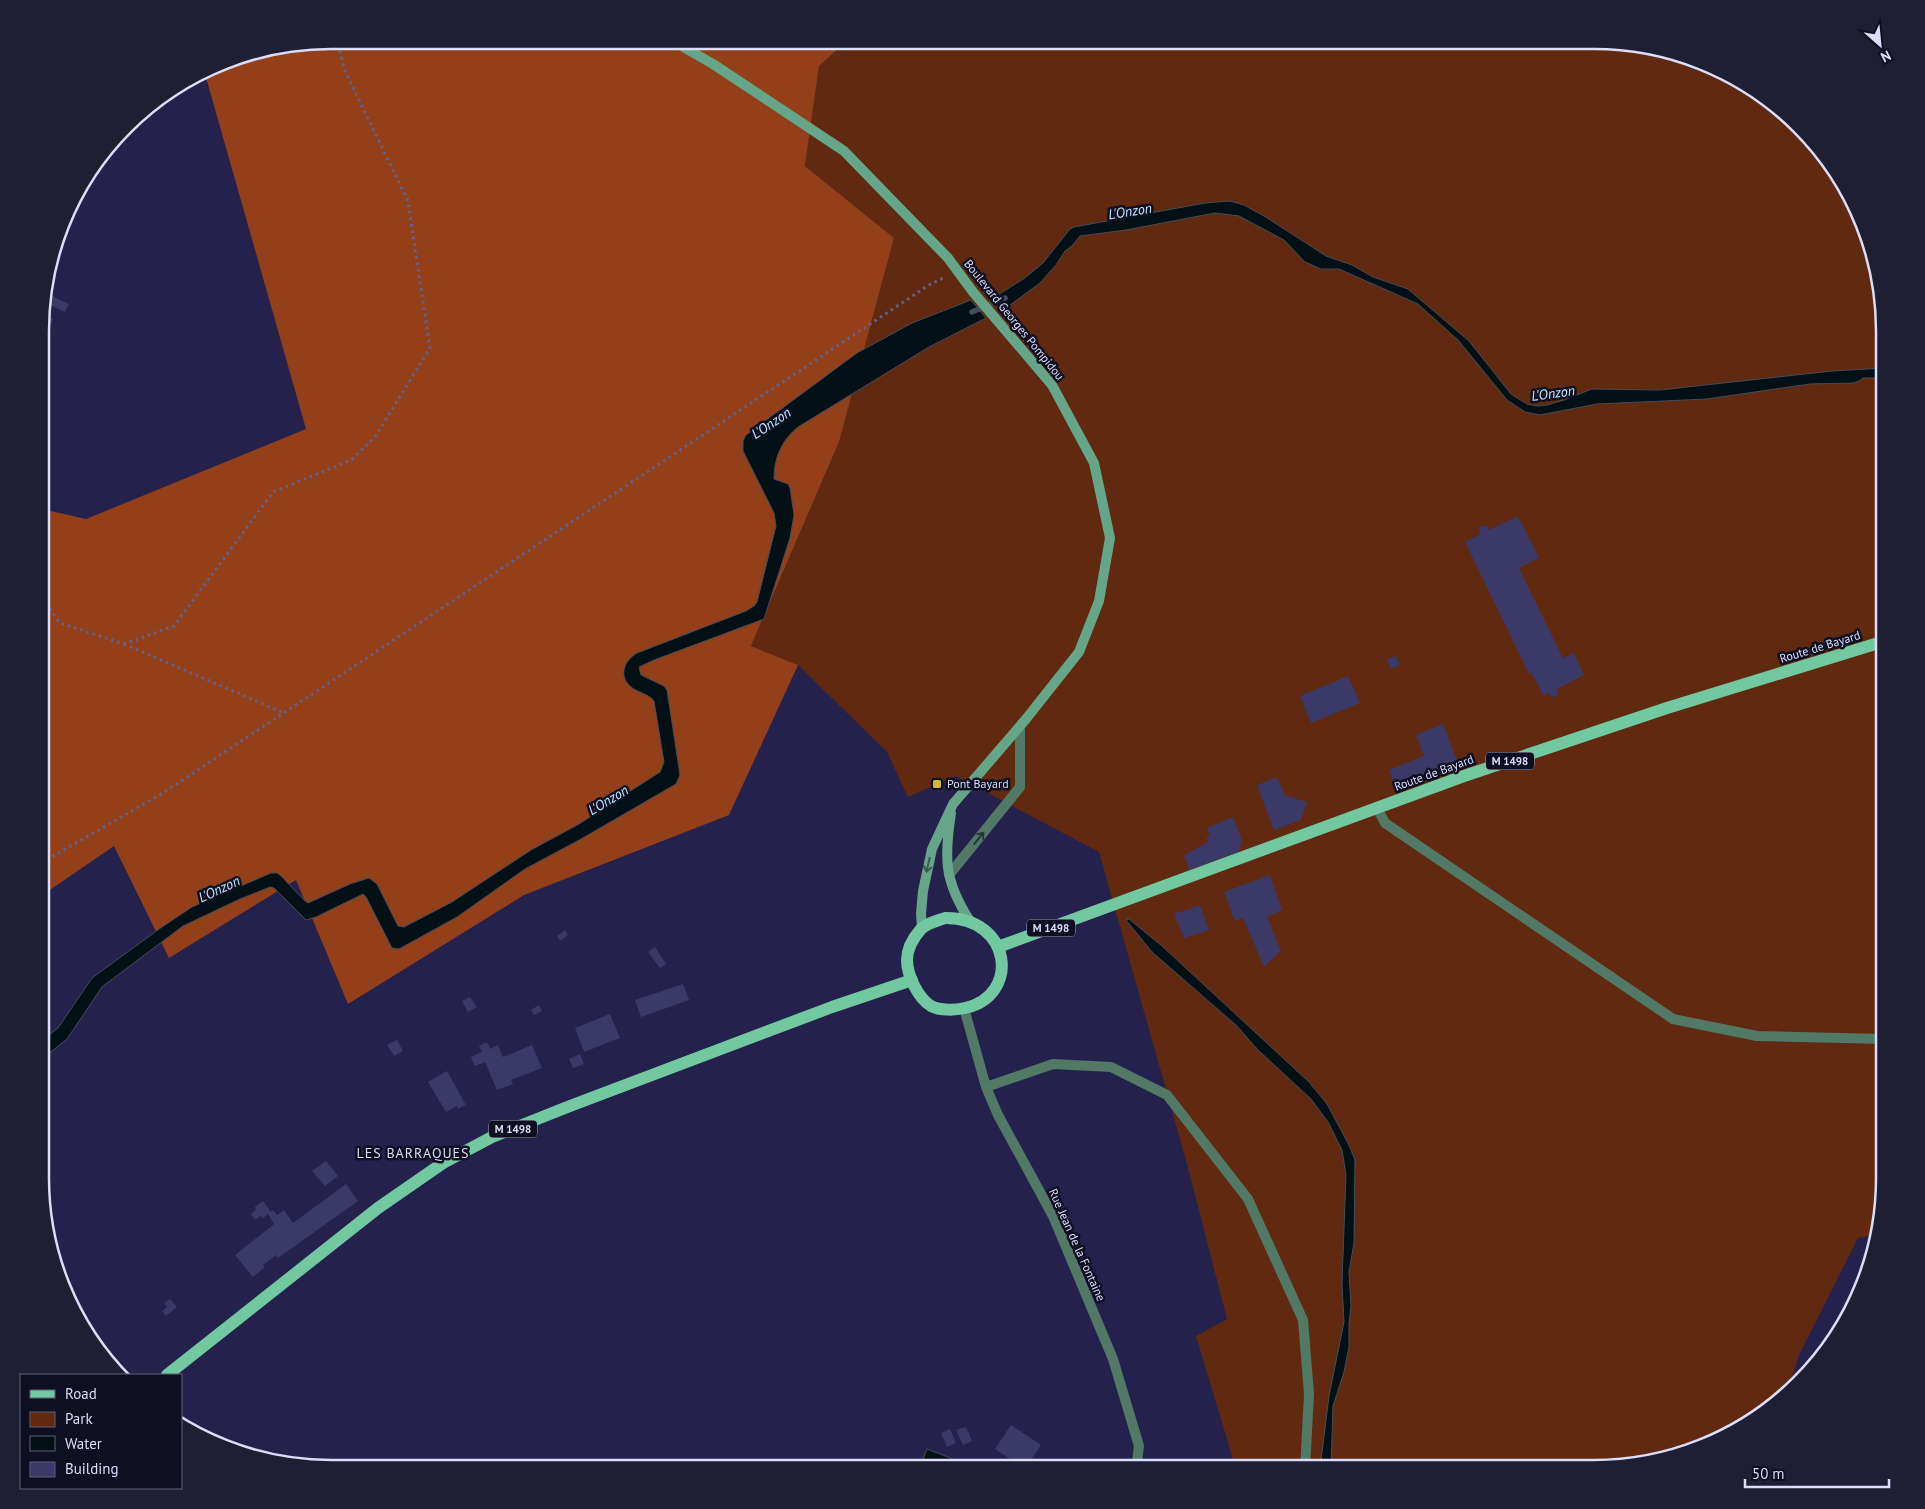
<svg xmlns="http://www.w3.org/2000/svg" width="1925" height="1509" viewBox="0 0 1925 1509" font-family="'PT Sans',sans-serif">
  <rect width="100%" height="100%" fill="#24224d"/>
  <path fill="#602910" d="M 848,40 L 1613,41 L 1706,62 L 1786,112 L 1855,203 L 1875,256 L 1885,331 L 1884,1197 L 1876,1235 L 1858,1238 L 1799,1355 L 1788,1392 L 1756,1420 L 1706,1447 L 1594,1469 L 1236,1469 L 1196,1336 L 1227,1319 L 1187,1164 L 1099,852 L 956,776 L 908,797 L 887,752 L 798,665 L 751,646 L 839,442 L 894,238 L 805,166 L 819,66 Z"/>
  <path fill="#923f1a" d="M 331,40 L 848,40 L 819,66 L 805,166 L 894,238 L 839,442 L 751,646 L 798,665 L 729,815 L 524,895 L 348,1004 L 296,880 L 169,958 L 114,846 L 41,896 L 42,509 L 86,519 L 306,429 L 205,74 L 237,56 Z"/>
  <path fill="#031016" stroke="#444e5a" d="M 1230,201 L 1244,205 L 1264,216 L 1326,256 L 1352,265 L 1373,277 L 1408,289 L 1469,341 L 1511,394 L 1527,404 L 1538,406 L 1547,405 L 1564,400 L 1592,389 L 1660,390 L 1832,371 L 1885,368 L 1885,378 L 1863,378 L 1859,381 L 1854,383 L 1810,384 L 1707,399 L 1597,404 L 1540,415 L 1525,412 L 1507,400 L 1458,340 L 1418,304 L 1339,269 L 1321,269 L 1305,262 L 1284,240 L 1239,216 L 1215,213 L 1126,230 L 1080,236 L 1072,246 L 1065,251 L 1056,265 L 1040,283 L 1006,308 L 995,297 L 1026,277 L 1043,263 L 1070,229 L 1074,227 L 1205,203 Z
    M 971,300 L 986,318 L 929,347 L 798,427 C 782,440 774,457 774,479 L 788,484 L 790,488 L 794,515 L 790,538 L 764,619 L 654,660 L 639,667 L 641,675 L 664,686 L 667,690 L 680,775 L 676,784 L 581,839 L 525,869 L 457,917 L 399,949 L 392,948 L 366,897 L 363,894 L 316,917 L 306,920 L 274,888 L 270,887 L 240,899 L 183,926 L 102,987 L 67,1039 L 41,1060 L 41,1041 L 58,1028 L 92,978 L 159,929 L 192,907 L 271,873 L 277,873 L 280,875 L 304,900 L 308,903 L 350,884 L 369,878 L 377,884 L 398,926 L 404,927 L 452,902 L 531,850 L 579,824 L 660,772 L 664,762 L 654,701 C 648,693 637,693 630,686 C 618,675 625,660 637,653 L 746,611 L 754,606 L 757,602 L 776,526 L 774,513 L 743,451 L 743,441 L 746,435 L 857,353 L 912,323 Z
    M 1129,919 L 1162,946 L 1309,1082 L 1327,1104 L 1349,1145 L 1355,1160 L 1354,1243 L 1349,1272 L 1351,1306 L 1349,1324 L 1349,1347 L 1344,1372 L 1333,1406 L 1331,1469 L 1320,1469 L 1329,1396 L 1344,1322 L 1342,1283 L 1346,1175 L 1342,1150 L 1328,1122 L 1311,1099 L 1257,1049 L 1237,1026 L 1152,952 L 1126,920 Z
    M 927,1449 L 953,1459 L 950,1469 L 940,1469 L 922,1462 Z"/>
  <g fill="none" stroke-linecap="round" stroke-linejoin="round">
    <path stroke="#444e5a" stroke-width="5.5" d="M 972,312 L 1005,298"/>
  </g>
  <path fill="#3a3967" d="M 50,295 L 69,304 L 65,312 L 46,303 Z
    M 42,314 L 53,319 L 42,340 Z
    M 1518,516 L 1539,558 L 1519,568 L 1563,658 L 1574,653 L 1584,675 L 1557,689 L 1559,694 L 1552,698 L 1549,693 L 1543,696 L 1532,673 L 1529,674 L 1465,542 L 1481,534 L 1478,528 L 1483,525 L 1483,527 L 1487,525 L 1489,530 Z
    M 1396,656 L 1400,665 L 1391,669 L 1387,659 Z
    M 1348,676 L 1360,703 L 1311,723 L 1300,696 Z
    M 1443,724 L 1458,763 L 1396,786 L 1389,770 L 1424,756 L 1416,735 Z
    M 1277,777 L 1285,795 L 1307,802 L 1301,820 L 1274,830 L 1257,785 Z
    M 1233,817 L 1242,840 L 1239,852 L 1189,870 L 1184,855 L 1208,842 L 1206,838 L 1210,836 L 1207,828 Z
    M 1270,875 L 1282,910 L 1267,917 L 1281,951 L 1264,967 L 1243,918 L 1235,921 L 1224,892 Z
    M 1200,905 L 1209,930 L 1184,938 L 1174,914 Z
    M 565,930 L 568,935 L 560,941 L 557,936 Z
    M 655,947 L 666,964 L 660,968 L 648,952 Z
    M 683,984 L 689,1000 L 641,1017 L 635,1000 Z
    M 470,997 L 477,1007 L 468,1012 L 462,1001 Z
    M 539,1005 L 542,1011 L 534,1015 L 531,1010 Z
    M 610,1014 L 620,1038 L 584,1052 L 575,1028 Z
    M 397,1040 L 403,1051 L 394,1056 L 387,1045 Z
    M 487,1042 L 490,1049 L 498,1045 L 503,1057 L 532,1045 L 542,1068 L 511,1080 L 513,1084 L 497,1090 L 485,1062 L 475,1066 L 471,1057 L 482,1052 L 479,1046 Z
    M 580,1054 L 584,1064 L 573,1068 L 569,1059 Z
    M 447,1071 L 466,1105 L 458,1109 L 457,1106 L 446,1112 L 428,1082 Z
    M 326,1161 L 338,1176 L 325,1186 L 312,1171 Z
    M 346,1184 L 358,1201 L 278,1258 L 276,1255 L 263,1265 L 265,1267 L 253,1277 L 235,1255 L 274,1224 L 268,1214 L 263,1218 L 261,1216 L 255,1220 L 251,1214 L 256,1210 L 255,1207 L 263,1201 L 271,1212 L 273,1210 L 277,1215 L 284,1210 L 293,1223 Z
    M 170,1299 L 177,1307 L 166,1316 L 162,1311 L 167,1307 L 164,1303 Z
    M 1011,1425 L 1041,1445 L 1025,1469 L 995,1449 Z
    M 966,1427 L 972,1441 L 963,1445 L 956,1430 Z
    M 950,1429 L 956,1443 L 947,1447 L 941,1433 Z"/>
  <g fill="none" stroke-linecap="round" stroke-linejoin="round">
    <path stroke="#636389" stroke-width="3" stroke-dasharray="2.5 4" stroke-linecap="butt" d="M 42,598 L 60,623 L 124,644 L 174,626 L 273,492 L 351,460 L 375,437 L 430,348 L 408,201 L 345,71 L 337,40
      M 124,644 L 284,713
      M 41,863 L 163,793 L 929,285 L 945,277"/>
    <path stroke="#517965" stroke-width="10" d="M 949,875 L 1020,787 L 1020,727"/>
    <path stroke="#517965" stroke-width="10" d="M 1377,808 L 1385,823 L 1673,1019 L 1757,1036 L 1884,1039
      M 964,1008 L 986,1087 L 998,1115 L 1053,1216 L 1113,1359 L 1139,1446 L 1136,1469
      M 986,1087 L 1053,1064 L 1111,1067 L 1167,1095 L 1248,1199 L 1303,1320 L 1309,1394 L 1305,1469"/>
    <path stroke="#64a687" stroke-width="10" d="M 671,40 L 713,64 L 844,151 L 948,258 L 973,292 L 1052,385 L 1094,463 L 1110,538 L 1099,601 L 1079,652 L 1026,719 L 953,804 L 932,849 L 923,891 L 921,914 L 922,928
      M 951,813 C 944,858 944,881 970,921"/>
    <path stroke="#72c9a1" stroke-width="12" d="M 945,918 C 1012,917 1021,996 965,1008 C 956,1010 940,1011 931,1006 C 918,998 907,975 907,960 C 907,949 914,937 921,929 C 927,923 937,921 945,918 Z
      M 998,947 L 1464,776 L 1667,708 L 1885,641
      M 167,1375 L 378,1208 L 443,1163 L 492,1137 L 570,1106 L 832,1007 L 912,980"/>
  </g>
  <defs><path id="oneway-shaft" d="M-6 0H5M1.5-3L5.5 0L1.5 3" fill="none" stroke-width="1.6" stroke-linecap="round" stroke-linejoin="round" transform="scale(1.25)"/></defs>
  <use stroke="#263439" href="#oneway-shaft" transform="translate(979 838) rotate(-51)"/>
  <use stroke="#3a5a54" href="#oneway-shaft" transform="translate(928 865) rotate(103)"/>
  <rect fill="#c9ba3a" stroke="#0f0f22" stroke-width="2" x="932" y="779" width="10" height="10" rx="2.5"/>
  <g text-anchor="middle" stroke-width="5" stroke-linejoin="round" paint-order="stroke">
    <g fill="#0f0f22" stroke="#9e9fb9" stroke-width="1">
      <rect x="1486" y="752.5" width="48" height="17" rx="4"/>
      <rect x="1027" y="919.5" width="48" height="17" rx="4"/>
      <rect x="489" y="1120.5" width="48" height="17" rx="4"/>
    </g>
    <g font-size="11" font-weight="bold" fill="#dbddfa">
      <text x="1510" y="765">M 1498</text>
      <text x="1051" y="932">M 1498</text>
      <text x="513" y="1133">M 1498</text>
    </g>
    <g font-size="12" fill="#dbddfa" stroke="#0f0f22">
      <text transform="translate(1014 320) rotate(51)" y="4">Boulevard Georges Pompidou</text>
      <text transform="translate(1820 647) rotate(-17)" y="4">Route de Bayard</text>
      <text transform="translate(1434 773) rotate(-20)" y="4">Route de Bayard</text>
      <text transform="translate(1077 1245) rotate(66)" y="4">Rue Jean de la Fontaine</text>
    </g>
    <g font-size="12" fill="#dbddfa" stroke="#0f0f22" text-anchor="start">
      <text x="947" y="788">Pont Bayard</text>
    </g>
    <g font-size="14" font-style="italic" fill="#b5eafe" stroke="#0f0f22">
      <text transform="translate(1130 211) rotate(-9)" y="5">L'Onzon</text>
      <text transform="translate(1553 393) rotate(-8)" y="5">L'Onzon</text>
      <text transform="translate(771 423) rotate(-34)" y="5">L'Onzon</text>
      <text transform="translate(608 800) rotate(-31)" y="5">L'Onzon</text>
      <text transform="translate(219 889) rotate(-25)" y="5">L'Onzon</text>
    </g>
    <g font-size="14" letter-spacing="1" fill="#dbddfa" stroke="#0f0f22">
      <text x="413" y="1158">LES BARRAQUES</text>
    </g>
  </g>
  <path d="M0 0H1925V1509H0ZM331 49H1594A282 282 0 0 1 1876 331V1178A282 282 0 0 1 1594 1460H331A282 282 0 0 1 49 1178V331A282 282 0 0 1 331 49Z" fill="#1f1f33" fill-rule="evenodd"/>
  <path fill="none" stroke="#dbddfa" stroke-width="2.5" d="M331 49H1594A282 282 0 0 1 1876 331V1178A282 282 0 0 1 1594 1460H331A282 282 0 0 1 49 1178V331A282 282 0 0 1 331 49Z"/>
  <rect x="20" y="1374" width="162" height="115" fill="#0f0f22" stroke="#616178"/>
  <rect x="30" y="1390" width="25" height="8" fill="#72c9a1" stroke="#616178"/>
  <text x="65" y="1399" font-size="15" fill="#dbddfa">Road</text>
  <rect x="30" y="1412" width="25" height="15" fill="#602910" stroke="#616178"/>
  <text x="65" y="1424" font-size="15" fill="#dbddfa">Park</text>
  <rect x="30" y="1436" width="25" height="15" fill="#031016" stroke="#616178"/>
  <text x="65" y="1449" font-size="15" fill="#dbddfa">Water</text>
  <rect x="30" y="1462" width="25" height="15" fill="#3a3967" stroke="#616178"/>
  <text x="65" y="1474" font-size="15" fill="#dbddfa">Building</text>
  <g transform="translate(1880 45) rotate(153)" stroke="#0f0f22" stroke-width="4" paint-order="stroke">
  <path d="M0-4L9 19L0 12L-9 19Z" fill="#dbddfa"/>
  <text y="-8" font-size="14" font-weight="bold" text-anchor="middle" fill="#dbddfa">N</text>
  </g>
  <path d="M1745 1479v8h144v-8" fill="none" stroke="#dbddfa" stroke-width="2.5"/>
  <text x="1752" y="1479" font-size="15" fill="#dbddfa" stroke="#0f0f22" stroke-width="4" paint-order="stroke">50 m</text>
</svg>
